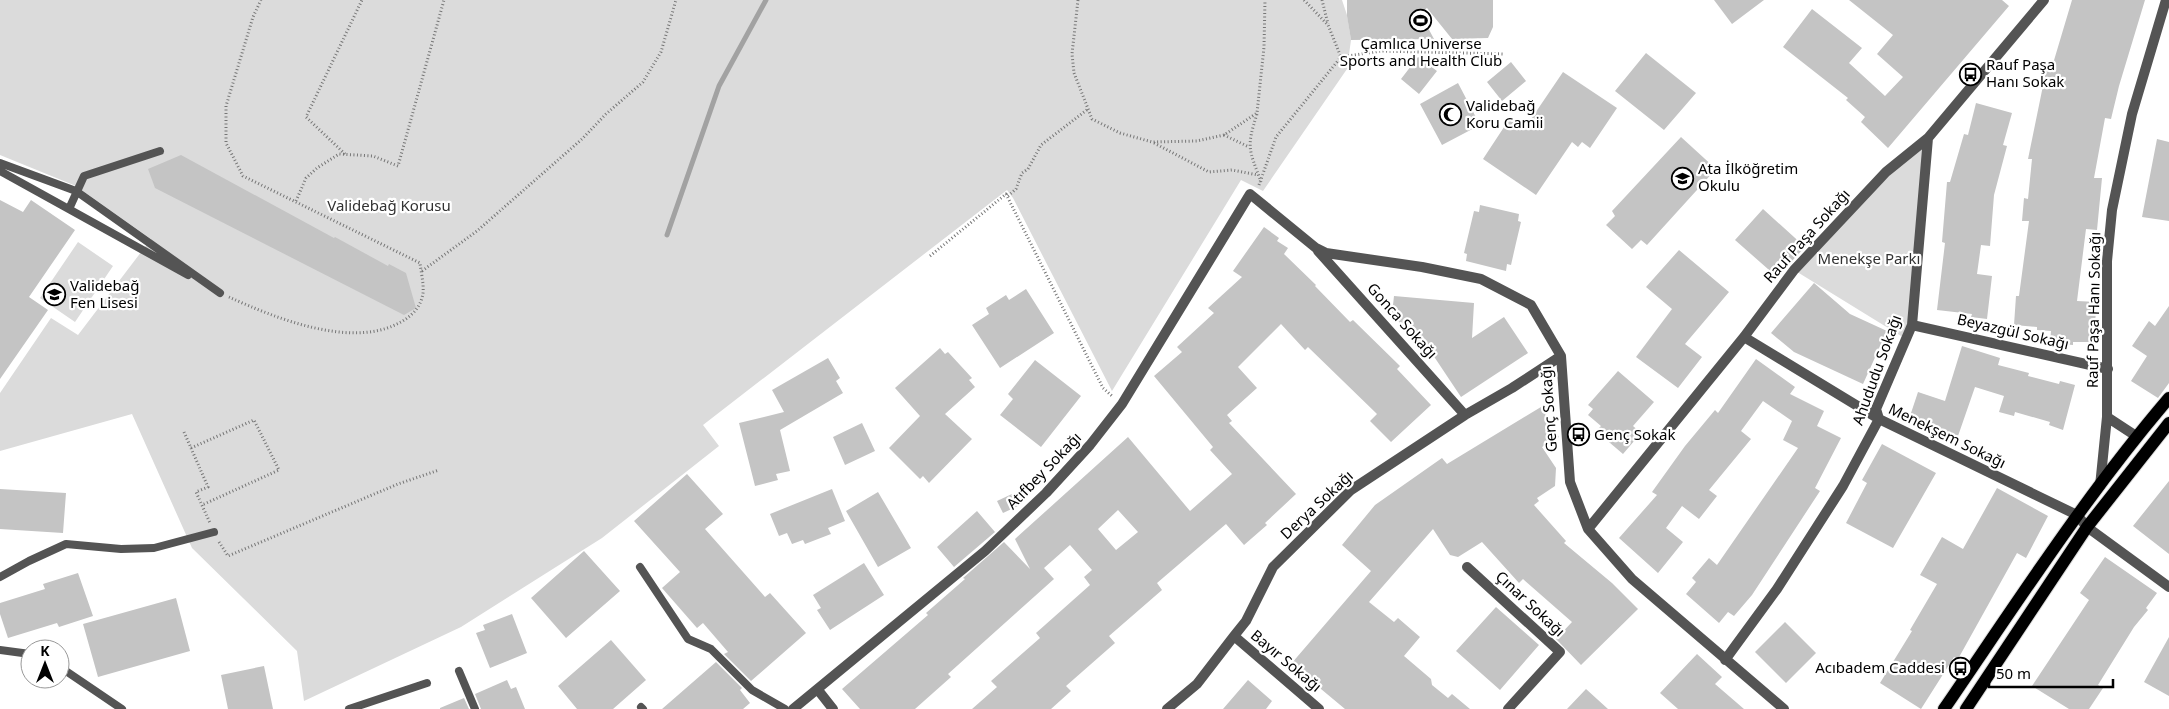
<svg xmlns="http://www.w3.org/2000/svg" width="2169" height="709" viewBox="0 0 2169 709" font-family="'Noto Sans',sans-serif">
  <rect width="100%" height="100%" fill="#fff"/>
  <path fill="#dbdbdb" d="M 0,0 L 1342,0 L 1347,15 L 1351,40 L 1347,69 L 1263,191 L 1241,180 L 1112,391 L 1013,198 L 1007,190 L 703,425 L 719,446 L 602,538 L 461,627 L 304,701 L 297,651 L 192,548 L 132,414 L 0,451 L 0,393 L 51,318 L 78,335 L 151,239 L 76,186 L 0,155 Z
    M 1928,138 L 1906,339 L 1794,270 Z
    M 78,242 L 113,266 L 75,322 L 40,298 Z"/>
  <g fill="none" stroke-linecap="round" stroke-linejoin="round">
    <path stroke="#a2a2a2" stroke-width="5" d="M 667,235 L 719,86 L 766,0"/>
  </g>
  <path fill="#c4c4c4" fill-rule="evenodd" d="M 1347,0 L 1493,0 L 1493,27 L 1488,38 L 1452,39 L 1427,8 L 1420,13 L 1434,39 L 1351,40 L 1347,16 Z
    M 1714,0 L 1764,0 L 1732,24 Z
    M 1849,0 L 2002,0 L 2009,6 L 1888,148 L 1861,122 L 1865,117 L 1846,100 L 1848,98 L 1783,47 L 1812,9 L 1862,48 L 1849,63 L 1885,96 L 1903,77 L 1877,54 L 1893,35 Z
    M 2072,0 L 2145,0 L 2119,86 L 2111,119 L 2105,118 L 2094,178 L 2102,178 L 2097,230 L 2086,229 L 2077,301 L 2097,302 L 2093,342 L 2073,342 L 2073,345 L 2050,343 L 2051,331 L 2037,330 L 2037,327 L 2014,325 L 2016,296 L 2019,296 L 2029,221 L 2022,221 L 2024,198 L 2028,199 L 2032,159 L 2028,159 L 2047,66 L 2052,67 Z
    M 1646,53 L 1696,93 L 1664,130 L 1615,91 Z
    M 1418,57 L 1437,71 L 1419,94 L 1401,79 Z
    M 1511,62 L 1526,81 L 1502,101 L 1487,82 Z
    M 1563,72 L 1617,108 L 1590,148 L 1582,142 L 1578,147 L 1572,142 L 1536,195 L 1483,159 L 1510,118 L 1525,128 Z
    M 1458,83 L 1480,125 L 1442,145 L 1420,104 Z
    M 1976,103 L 2012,113 L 2003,145 L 2007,146 L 1994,195 L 1990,246 L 1981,245 L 1977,274 L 1992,276 L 1987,319 L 1971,317 L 1972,314 L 1937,310 L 1945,243 L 1942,242 L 1947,182 L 1950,182 L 1964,134 L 1968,135 Z
    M 1681,137 L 1716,169 L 1647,245 L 1641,240 L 1632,249 L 1606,225 L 1615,216 L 1612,211 Z
    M 2157,139 L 2169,142 L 2169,221 L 2142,217 Z
    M 181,155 L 334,238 L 335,237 L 388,266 L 389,264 L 406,273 L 416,308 L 404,315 L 155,188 L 148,169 Z
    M 0,200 L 23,212 L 31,200 L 75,230 L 29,297 L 48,310 L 0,379 Z
    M 1480,205 L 1519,214 L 1518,221 L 1521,222 L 1516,243 L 1511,265 L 1507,264 L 1506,271 L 1466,261 L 1467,254 L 1464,253 L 1474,211 L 1479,212 Z
    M 1763,209 L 1805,247 L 1777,277 L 1735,240 Z
    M 1264,227 L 1279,238 L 1277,241 L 1288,248 L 1284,254 L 1316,285 L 1315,286 L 1350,322 L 1353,320 L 1400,366 L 1397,369 L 1431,405 L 1391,442 L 1370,421 L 1377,414 L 1308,347 L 1305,350 L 1281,324 L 1238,367 L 1257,388 L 1227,415 L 1232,421 L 1229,423 L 1296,494 L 1265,523 L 1267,525 L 1244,545 L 1226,524 L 1157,583 L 1162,590 L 1109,636 L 1115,643 L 1066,686 L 1071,691 L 1051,709 L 972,709 L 997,687 L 991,681 L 1040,638 L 1036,633 L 1090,585 L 1084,577 L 1092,570 L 1070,545 L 1044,568 L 1054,579 L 948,674 L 951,677 L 915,709 L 860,709 L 842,689 L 928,615 L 926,613 L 965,579 L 963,578 L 1004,542 L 1030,569 L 1015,539 L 1128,437 L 1190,511 L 1232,474 L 1210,450 L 1213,447 L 1154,376 L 1182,352 L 1177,347 L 1214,313 L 1208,308 L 1242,277 L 1233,271 ZM 1118,510 L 1138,532 L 1116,550 L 1098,529 Z
    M 1679,250 L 1729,292 L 1685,344 L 1702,357 L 1678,388 L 1636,357 L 1672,309 L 1646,287 Z
    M 1814,283 L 1850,314 L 1887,331 L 1863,384 L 1794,352 L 1771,333 Z
    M 1026,289 L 1054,333 L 1000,368 L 972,325 L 989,314 L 986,308 L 1006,295 L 1009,300 Z
    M 1394,296 L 1474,303 L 1472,338 L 1504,317 L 1528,353 L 1461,397 L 1431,352 L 1427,354 L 1392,314 Z
    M 2169,306 L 2169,383 L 2158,398 L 2131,381 L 2147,356 L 2132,346 L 2149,321 L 2155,326 Z
    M 1962,346 L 2000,358 L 1998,365 L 2029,373 L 2028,376 L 2059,384 L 2060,381 L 2075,385 L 2063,430 L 2049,425 L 2050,422 L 2015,412 L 2014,416 L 1999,412 L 2004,396 L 1975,387 L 1958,436 L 1909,419 L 1918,392 L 1945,401 Z
    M 940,348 L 945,354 L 948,352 L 972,378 L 969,380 L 975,387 L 945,414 L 972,439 L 929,483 L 923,476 L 920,479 L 889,448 L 920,416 L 895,388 Z
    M 828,358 L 840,378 L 836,381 L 843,393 L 780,430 L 790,471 L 776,474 L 778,480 L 755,486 L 739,423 L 784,412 L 772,390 Z
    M 1756,359 L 1795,387 L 1790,394 L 1824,411 L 1817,426 L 1841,438 L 1815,488 L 1820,491 L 1752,595 L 1734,616 L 1728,612 L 1719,623 L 1686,594 L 1696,582 L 1692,578 L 1709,558 L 1717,565 L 1798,448 L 1783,440 L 1792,421 L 1763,401 L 1741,431 L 1751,439 L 1709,490 L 1717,496 L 1699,519 L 1682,506 L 1666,528 L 1683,542 L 1658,573 L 1619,538 L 1657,495 L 1652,492 L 1685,446 L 1715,410 L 1718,413 Z
    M 1035,360 L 1081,396 L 1041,447 L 1000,415 L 1013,399 L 1008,394 Z
    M 1618,371 L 1654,402 L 1633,426 L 1641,433 L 1623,454 L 1596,431 L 1601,426 L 1588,415 L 1593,409 L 1588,405 Z
    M 1541,407 L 1559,437 L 1542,447 L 1556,468 L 1555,486 L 1537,498 L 1539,501 L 1534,505 L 1566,541 L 1564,543 L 1612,583 L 1638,609 L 1581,665 L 1556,639 L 1572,622 L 1523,579 L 1519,583 L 1482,542 L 1458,557 L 1450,555 L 1433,529 L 1369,602 L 1394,622 L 1398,618 L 1420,637 L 1404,656 L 1431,679 L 1432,685 L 1448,698 L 1452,694 L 1470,709 L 1345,709 L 1291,664 L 1371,571 L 1342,545 L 1375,505 L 1442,458 L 1447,464 Z
    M 862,423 L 875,451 L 845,465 L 833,437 Z
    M 1882,444 L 1936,473 L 1893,548 L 1846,523 L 1867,483 L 1862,480 Z
    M 687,474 L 723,514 L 705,529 L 765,597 L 770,593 L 806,633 L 751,681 L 724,654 L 728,652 L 703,623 L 697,628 L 662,588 L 680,572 L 634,521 Z
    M 2169,481 L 2169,554 L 2133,526 Z
    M 1997,488 L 2048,516 L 2026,558 L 2017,553 L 1958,659 L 1954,657 L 1921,709 L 1880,683 L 1912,631 L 1910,630 L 1937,584 L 1920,575 L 1942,537 L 1963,549 Z
    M 0,489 L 66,493 L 63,533 L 0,529 Z
    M 832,489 L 845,521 L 828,528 L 831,534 L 805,544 L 803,540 L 792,544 L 787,533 L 779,536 L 770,514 Z
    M 878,492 L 911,548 L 878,567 L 846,511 Z
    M 1012,494 L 1018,506 L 1003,513 L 997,501 Z
    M 977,511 L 995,532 L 954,567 L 937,547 Z
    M 584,551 L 620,591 L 566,638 L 531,598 Z
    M 2105,557 L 2157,593 L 2146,608 L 2148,610 L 2134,627 L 2098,685 L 2103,688 L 2089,709 L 2069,709 L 2032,686 L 2089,600 L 2080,593 Z
    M 864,563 L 884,595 L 830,630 L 817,610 L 821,608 L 813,595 Z
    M 78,573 L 93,616 L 59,627 L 57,623 L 8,638 L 0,614 L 0,603 L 45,589 L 43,584 Z
    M 176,598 L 190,651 L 98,677 L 83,624 Z
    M 1496,607 L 1539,645 L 1500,690 L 1456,651 Z
    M 512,614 L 527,653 L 490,668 L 476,633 L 485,630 L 483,625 Z
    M 1785,622 L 1816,653 L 1786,683 L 1755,652 Z
    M 2169,637 L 2169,696 L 2144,682 Z
    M 611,640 L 646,680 L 613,709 L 577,709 L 558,686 Z
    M 1697,654 L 1722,677 L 1715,684 L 1744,709 L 1678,709 L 1660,693 Z
    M 716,662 L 742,688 L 740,690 L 750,703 L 743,709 L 662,709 Z
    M 264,666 L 273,709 L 228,709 L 221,675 Z
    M 507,680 L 511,689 L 516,687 L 525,709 L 481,709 L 475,694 Z
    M 1248,680 L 1272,701 L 1266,709 L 1223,709 Z
    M 1586,689 L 1608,709 L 1567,709 Z
    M 464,698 L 469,709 L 440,709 L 440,708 Z"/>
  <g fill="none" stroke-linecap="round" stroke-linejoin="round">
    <defs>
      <path id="primary" d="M 1944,709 C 2016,604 2086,495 2169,398
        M 1966,709 L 2087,527 L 2169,423"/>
    </defs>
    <use href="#primary" stroke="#dbdbdb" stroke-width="14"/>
    <path stroke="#767676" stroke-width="3" stroke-dasharray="1 2.5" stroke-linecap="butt" d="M 1078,0 L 1072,54 L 1074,73 L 1092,119 L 1120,133 L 1152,142 L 1197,141 L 1224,135 L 1257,113 L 1264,47 L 1265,0
      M 1304,0 L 1328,25 L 1341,57
      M 1322,0 L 1328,24
      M 1257,114 C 1246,148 1249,149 1261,182
      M 1224,135 L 1249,147
      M 1154,143 L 1209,172 L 1232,170 L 1258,175
      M 345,154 L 306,117 L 362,0
      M 1259,185 L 1276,137 L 1341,57 L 1381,51 L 1505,54
      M 1008,196 L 1016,189 L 1022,173 L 1028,169 L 1041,145 L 1088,109
      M 296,201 L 306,178 L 317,168 L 339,154 L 373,156 L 398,166 L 444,0
      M 930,256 L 1006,194 L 1103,388 L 1112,396
      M 422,271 L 477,231 L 582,139 L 606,114 L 643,82 L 661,52 L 676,0
      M 229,297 C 275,318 349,348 397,324 C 410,318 421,308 423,293 C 424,284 421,272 420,263 L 243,176 L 226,143 L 226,106 L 253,17 L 261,0
      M 184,432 L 208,487 L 196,492 L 210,523
      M 191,448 L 254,420 L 279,470 L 202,505
      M 219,542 L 228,556 L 398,484 L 439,470"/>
    <path stroke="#545454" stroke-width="8" d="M 0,163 L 76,191 L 220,293
      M 0,171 L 188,275
      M 69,209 L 84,176 L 160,151
      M 640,567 L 688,639 L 711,649 L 752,690 L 785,709
      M 0,577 L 29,561 L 66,544 L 121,549 L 154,548 L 214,532
      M 0,650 L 30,654
      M 60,667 L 122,709
      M 459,671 L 475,709
      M 641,707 L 643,709
      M 349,709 L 427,683"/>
    <path stroke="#545454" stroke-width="10" d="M 1318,251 L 1465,415
      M 1912,325 L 2108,369
      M 1744,337 L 1879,419 L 2077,515 L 2087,527 L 2169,587
      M 2107,417 L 2136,436
      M 2100,486 L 2107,417 L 2107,261 L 2112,210 L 2132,114 L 2166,0
      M 1588,529 L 1744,337 L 1794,270 L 1886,172 L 1928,138 L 2044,0
      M 1467,567 L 1560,652 L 1508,709
      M 1234,636 L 1319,709
      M 1725,660 L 1777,589 L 1843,486 L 1879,419 L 1876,409 L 1912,325 L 1928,138
      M 818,690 L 833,709
      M 793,709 L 985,551 L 1046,493 L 1090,445 L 1122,404 L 1250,194 L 1316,248 L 1326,253 L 1422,267 L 1481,279 L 1531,305 L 1561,356 L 1570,482 L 1588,529 L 1632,579 L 1784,709
      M 1167,709 L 1197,684 L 1234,636 L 1246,621 L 1273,567 L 1351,490 L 1465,415 L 1512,388 L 1561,356"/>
    <use href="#primary" stroke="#000" stroke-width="12"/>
  </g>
  <defs>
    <symbol id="stadium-ring" viewBox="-11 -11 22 22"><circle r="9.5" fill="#fff" stroke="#000" stroke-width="1.5"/><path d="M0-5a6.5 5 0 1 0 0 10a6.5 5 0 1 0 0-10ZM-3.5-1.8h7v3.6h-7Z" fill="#000"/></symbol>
    <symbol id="bus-ring" viewBox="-11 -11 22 22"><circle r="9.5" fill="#fff" stroke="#000" stroke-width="1.5"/><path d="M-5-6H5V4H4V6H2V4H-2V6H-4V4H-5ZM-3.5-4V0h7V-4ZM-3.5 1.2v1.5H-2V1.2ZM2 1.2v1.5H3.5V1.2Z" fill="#000"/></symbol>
    <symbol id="mosque-ring" viewBox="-11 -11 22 22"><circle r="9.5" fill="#fff" stroke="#000" stroke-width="1.5"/><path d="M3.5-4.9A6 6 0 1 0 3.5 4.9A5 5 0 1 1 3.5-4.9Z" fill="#000"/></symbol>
    <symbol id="school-ring" viewBox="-11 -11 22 22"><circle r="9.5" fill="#fff" stroke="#000" stroke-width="1.5"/><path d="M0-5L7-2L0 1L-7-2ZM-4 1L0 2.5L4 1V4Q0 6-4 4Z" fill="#000"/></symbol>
  </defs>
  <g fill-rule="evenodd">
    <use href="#stadium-ring" x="1408" y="8" width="25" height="25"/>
    <use href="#bus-ring" x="1958" y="62" width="25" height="25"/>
    <use href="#mosque-ring" x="1438" y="102" width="25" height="25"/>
    <use href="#school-ring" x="1670" y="166" width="25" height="25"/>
    <use href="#school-ring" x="42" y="282" width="25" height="25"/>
    <use href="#bus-ring" x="1566" y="422" width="25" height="25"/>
    <use href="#bus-ring" x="1948" y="656" width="25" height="25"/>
  </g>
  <g text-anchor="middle" stroke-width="4.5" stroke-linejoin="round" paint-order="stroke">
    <g font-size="15" fill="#000" stroke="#fff" text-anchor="start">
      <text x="1421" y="49" text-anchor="middle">Çamlıca Universe<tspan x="1421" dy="17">Sports and Health Club</tspan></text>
      <text x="1986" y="70">Rauf Paşa<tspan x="1986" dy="17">Hanı Sokak</tspan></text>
      <text x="1466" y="111">Validebağ<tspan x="1466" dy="17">Koru Camii</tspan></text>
      <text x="1698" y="174">Ata İlköğretim<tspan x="1698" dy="17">Okulu</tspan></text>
      <text x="70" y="291">Validebağ<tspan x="70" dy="17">Fen Lisesi</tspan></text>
      <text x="1594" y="440">Genç Sokak</text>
      <text x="1945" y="673" text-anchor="end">Acıbadem Caddesi</text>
    </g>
    <g font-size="15" fill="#323232" stroke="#fff">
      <text x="389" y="211">Validebağ Korusu</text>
      <text x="1869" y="264">Menekşe Parkı</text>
    </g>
    <g font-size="15" fill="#000" stroke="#fff">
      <text transform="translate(1807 236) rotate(-48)" y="5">Rauf Paşa Sokağı</text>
      <text transform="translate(2094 310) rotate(-89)" y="5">Rauf Paşa Hanı Sokağı</text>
      <text transform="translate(1402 321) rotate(48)" y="5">Gonca Sokağı</text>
      <text transform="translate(2013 332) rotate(13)" y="5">Beyazgül Sokağı</text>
      <text transform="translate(1877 370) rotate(-70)" y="5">Ahududu Sokağı</text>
      <text transform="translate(1549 409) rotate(-94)" y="5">Genç Sokağı</text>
      <text transform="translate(1947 436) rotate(26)" y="5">Menekşem Sokağı</text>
      <text transform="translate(1044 471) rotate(-46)" y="5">Atıfbey Sokağı</text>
      <text transform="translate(1317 505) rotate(-43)" y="5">Derya Sokağı</text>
      <text transform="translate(1530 604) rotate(43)" y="5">Çınar Sokağı</text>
      <text transform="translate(1286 661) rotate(40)" y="5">Bayır Sokağı</text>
    </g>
  </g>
  <g transform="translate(45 664)"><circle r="24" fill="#ffffff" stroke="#999999"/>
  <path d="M0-4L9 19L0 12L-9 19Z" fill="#000000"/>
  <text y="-8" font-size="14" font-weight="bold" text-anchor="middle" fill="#000000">K</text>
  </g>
  <path d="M1989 679v8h124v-8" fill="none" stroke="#000000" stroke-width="2.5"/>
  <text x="1996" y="679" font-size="15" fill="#000000" stroke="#ffffff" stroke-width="4" paint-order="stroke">50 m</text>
</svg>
